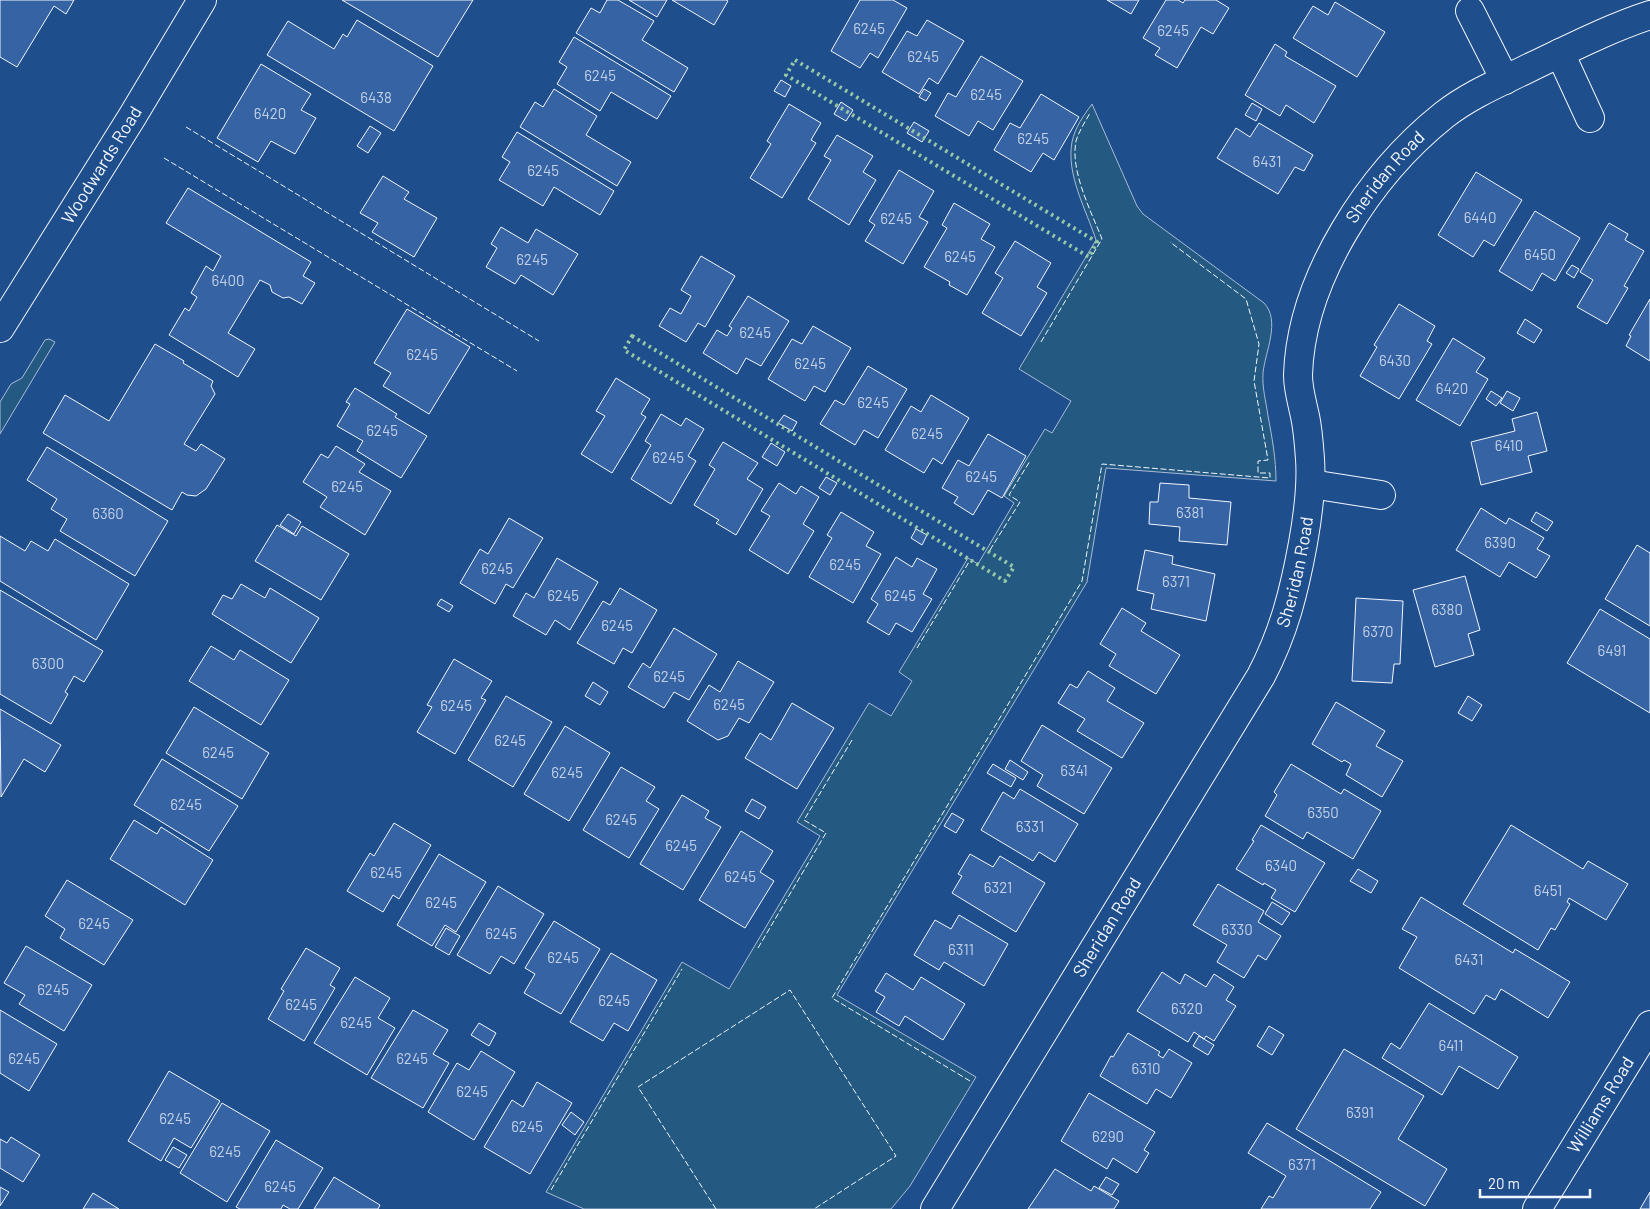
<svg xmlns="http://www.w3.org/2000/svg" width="1650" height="1209" viewBox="0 0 1650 1209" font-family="Barlow,sans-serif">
  <rect width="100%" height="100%" fill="#1f4e8c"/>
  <path fill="#245a82" stroke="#a8bbd7" d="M 1092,104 L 1137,206 L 1143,214 L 1264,303 C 1281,321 1265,352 1263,373 C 1262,388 1266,401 1268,416 C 1272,437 1276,459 1276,481 L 1106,468 L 1087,582 L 837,995 L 976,1077 L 910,1186 L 891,1209 L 584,1209 L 546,1192 L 682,962 L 729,989 L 820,836 L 797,822 L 869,703 L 891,716 L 912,681 L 899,672 L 968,558 L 978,564 L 1014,503 L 1004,496 L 1045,429 L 1052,433 L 1071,401 L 1019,369 L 1096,240 C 1086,209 1066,175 1072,142 C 1075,127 1084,115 1092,104 Z
    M 49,339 L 55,342 L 0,434 L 0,402 L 11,384 L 22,378 L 45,340 Z"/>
  <path fill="#3563a3" stroke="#f2f6ff" d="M 0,0 L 74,0 L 66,14 L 54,6 L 17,67 L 0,57 Z
    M 342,0 L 473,0 L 438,57 Z
    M 607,0 L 618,0 L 654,21 L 642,40 L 688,68 L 674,92 L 576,33 L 591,8 L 600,13 Z
    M 629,0 L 667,0 L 657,17 Z
    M 672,0 L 726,0 L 728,1 L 714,25 Z
    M 860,0 L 893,0 L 907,8 L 878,58 L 870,53 L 860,68 L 831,51 Z
    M 1107,0 L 1139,0 L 1131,14 Z
    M 1166,0 L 1178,0 L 1183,3 L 1185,0 L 1216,0 L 1229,8 L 1213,34 L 1201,27 L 1177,68 L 1155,55 L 1160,48 L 1143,38 Z
    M 1335,2 L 1385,32 L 1357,77 L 1293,38 L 1313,6 L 1328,15 Z
    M 357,20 L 433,66 L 394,131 L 267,55 L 288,21 L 334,49 L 343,34 L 347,37 Z
    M 927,20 L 964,41 L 938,84 L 929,78 L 919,94 L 882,72 L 907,31 L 917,36 Z
    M 574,37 L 671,96 L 657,119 L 611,92 L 600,111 L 557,84 L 567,67 L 559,62 Z
    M 1275,44 L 1287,52 L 1285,56 L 1336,86 L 1314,123 L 1286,105 L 1280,116 L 1245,95 Z
    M 981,56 L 1023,81 L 993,130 L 978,121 L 969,136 L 935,116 L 948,93 L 956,97 Z
    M 261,64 L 311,94 L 301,110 L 316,118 L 295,154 L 271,141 L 258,162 L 217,138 Z
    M 781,80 L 791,86 L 785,97 L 774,91 Z
    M 554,89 L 597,116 L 586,135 L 631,162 L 617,186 L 520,127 L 535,102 L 543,107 Z
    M 924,89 L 931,93 L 926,101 L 919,97 Z
    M 1041,94 L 1079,117 L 1054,160 L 1043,153 L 1031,172 L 994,150 L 1010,123 L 1020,128 Z
    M 841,102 L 853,110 L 846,121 L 834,114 Z
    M 1252,103 L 1262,109 L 1256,121 L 1245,115 Z
    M 789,104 L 821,123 L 811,140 L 816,143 L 782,198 L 750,178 L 771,144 L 767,141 Z
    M 914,122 L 929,131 L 922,142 L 907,133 Z
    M 1259,123 L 1313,155 L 1304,171 L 1295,167 L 1278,194 L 1217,158 L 1236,128 L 1250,137 Z
    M 370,126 L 381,133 L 368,153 L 357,146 Z
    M 517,132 L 614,191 L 600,215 L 554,187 L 543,206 L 499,180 L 510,162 L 502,157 Z
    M 837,135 L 873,156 L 863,172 L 876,180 L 849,225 L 808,199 L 831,160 L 824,156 Z
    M 899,170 L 934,191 L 919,217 L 928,222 L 903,264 L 865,241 L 875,225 L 869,221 Z
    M 1476,172 L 1522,200 L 1494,246 L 1484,240 L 1473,257 L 1438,235 Z
    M 383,176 L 409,192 L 404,199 L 437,218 L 414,257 L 372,232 L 378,223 L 360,213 Z
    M 188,188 L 311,262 L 303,276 L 315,283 L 302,304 L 289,297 L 283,298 L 272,292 L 270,285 L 260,280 L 228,333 L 255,349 L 238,377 L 169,335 L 185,308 L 189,311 L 197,297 L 191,293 L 206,266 L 213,271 L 221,256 L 166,223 Z
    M 954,203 L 990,224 L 981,239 L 995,247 L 967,295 L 949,285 L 950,282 L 924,267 L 947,228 L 942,225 Z
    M 1535,211 L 1580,238 L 1555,281 L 1542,273 L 1532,291 L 1499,271 Z
    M 1609,223 L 1628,234 L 1625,240 L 1644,251 L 1624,286 L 1628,288 L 1607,324 L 1577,307 L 1593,280 L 1580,272 Z
    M 501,227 L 528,243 L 536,229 L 578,254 L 553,295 L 521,275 L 515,284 L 486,267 L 497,248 L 491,244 Z
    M 1015,241 L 1051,263 L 1037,287 L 1047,293 L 1021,336 L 982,313 L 1003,278 L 995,273 Z
    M 701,256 L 735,276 L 705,327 L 698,323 L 686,342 L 659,326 L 670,308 L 681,314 L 691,296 L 681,290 Z
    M 1572,265 L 1579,269 L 1574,278 L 1566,273 Z
    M 748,296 L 789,321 L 761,366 L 746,358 L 737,374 L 703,353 L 717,330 L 727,336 L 732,328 L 729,326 Z
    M 1650,299 L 1650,361 L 1626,346 L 1631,336 L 1629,335 Z
    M 1399,304 L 1435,326 L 1427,341 L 1432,344 L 1399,399 L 1360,376 L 1377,347 L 1374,345 Z
    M 407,309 L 470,347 L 429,414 L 383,386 L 391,373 L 374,363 Z
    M 1525,319 L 1542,330 L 1534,343 L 1517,333 Z
    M 813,326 L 851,348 L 825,392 L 814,386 L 805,401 L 768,379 L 792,339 L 802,344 Z
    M 1453,338 L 1485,358 L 1476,372 L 1488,379 L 1460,426 L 1416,400 Z
    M 155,344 L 184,361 L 183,363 L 213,381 L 211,386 L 215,394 L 184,444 L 196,451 L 201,444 L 225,459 L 206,489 L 196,496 L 187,495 L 182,492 L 172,510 L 43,433 L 65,395 L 109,421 Z
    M 868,366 L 907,389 L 878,438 L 864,430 L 855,445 L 820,424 L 835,400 L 844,405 Z
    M 616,378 L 650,399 L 641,414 L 646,417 L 612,473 L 581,454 L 605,416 L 596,411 Z
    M 355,388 L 397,414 L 395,417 L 427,436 L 401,478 L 357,451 L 363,441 L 337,426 L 350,404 L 346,402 Z
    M 1491,391 L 1502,398 L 1496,406 L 1486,399 Z
    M 1507,391 L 1520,398 L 1513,411 L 1500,403 Z
    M 931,395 L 969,418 L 942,464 L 933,458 L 924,473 L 885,450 L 911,406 L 921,412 Z
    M 1537,412 L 1547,451 L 1528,456 L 1532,472 L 1481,485 L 1471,442 L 1515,431 L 1512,419 Z
    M 661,414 L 681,426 L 686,418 L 704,429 L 688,456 L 696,461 L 671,504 L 631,479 L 651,445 L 645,441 Z
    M 784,415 L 797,422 L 792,431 L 778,423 Z
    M 988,434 L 1026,456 L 1002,498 L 988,490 L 973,515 L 954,503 L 958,497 L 942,488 L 958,460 L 969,466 Z
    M 723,442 L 758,463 L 747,479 L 763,489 L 736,535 L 716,523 L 719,520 L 694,505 L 715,469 L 709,465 Z
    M 771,443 L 785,452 L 777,466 L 762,457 Z
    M 336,446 L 365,464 L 359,472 L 391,491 L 365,535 L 320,507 L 327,497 L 303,482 L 321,454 L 328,458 Z
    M 47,447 L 168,521 L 135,576 L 60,531 L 67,519 L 51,509 L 57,499 L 27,480 Z
    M 826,477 L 837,483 L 830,495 L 819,488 Z
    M 779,483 L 796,494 L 801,486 L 819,497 L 803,524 L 814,531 L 788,574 L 749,550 L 770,516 L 761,511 Z
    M 1160,483 L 1189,485 L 1189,498 L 1231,502 L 1227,545 L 1179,541 L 1180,527 L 1149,524 L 1150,502 L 1158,502 Z
    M 1481,508 L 1506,524 L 1509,518 L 1544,538 L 1537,549 L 1550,556 L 1536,578 L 1509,562 L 1500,577 L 1456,550 Z
    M 841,512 L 874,532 L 866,546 L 881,554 L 853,603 L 809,577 L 832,538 L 827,535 Z
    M 1536,512 L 1553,522 L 1547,531 L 1531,521 Z
    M 288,514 L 301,522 L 294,534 L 280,525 Z
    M 509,518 L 543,538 L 513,588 L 506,584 L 495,604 L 460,583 L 480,549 L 488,554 Z
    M 277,525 L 296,536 L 302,526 L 349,554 L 321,600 L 255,561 Z
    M 916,529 L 927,535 L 922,545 L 911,538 Z
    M 0,536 L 25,551 L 31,541 L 48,551 L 55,539 L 129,584 L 96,640 L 0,581 Z
    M 1637,545 L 1650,553 L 1650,626 L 1605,599 Z
    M 1145,550 L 1173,556 L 1172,564 L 1215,574 L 1206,621 L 1151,609 L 1154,594 L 1137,590 Z
    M 896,557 L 912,567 L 917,558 L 937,569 L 923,594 L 932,599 L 912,632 L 896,623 L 889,635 L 867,622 L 878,604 L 871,599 Z
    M 557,558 L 598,582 L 570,630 L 555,620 L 546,635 L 513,616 L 526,593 L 534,598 Z
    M 1465,576 L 1480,630 L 1468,634 L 1474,655 L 1435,667 L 1413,590 Z
    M 241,584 L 265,598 L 270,588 L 319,618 L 291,663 L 212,614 L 223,595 L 232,599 Z
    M 620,588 L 657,610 L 632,653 L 623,648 L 614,664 L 577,643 L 603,601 L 610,605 Z
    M 0,590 L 103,651 L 84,682 L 74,676 L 65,692 L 68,694 L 51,724 L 0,694 Z
    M 1356,598 L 1403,601 L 1400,664 L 1394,664 L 1392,683 L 1352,681 Z
    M 441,599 L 453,606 L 449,612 L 437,605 Z
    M 1122,608 L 1146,623 L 1141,631 L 1180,655 L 1156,694 L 1109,666 L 1116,654 L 1100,644 Z
    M 1600,609 L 1650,639 L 1650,713 L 1567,663 Z
    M 674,628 L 717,654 L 689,700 L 674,692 L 664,708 L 628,687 L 643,663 L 650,668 Z
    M 211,646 L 234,660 L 240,650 L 289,680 L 261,725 L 189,681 Z
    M 454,659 L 492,681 L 481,698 L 486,700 L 455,754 L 417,732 L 432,707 L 427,705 Z
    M 738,661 L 774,682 L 749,723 L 739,718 L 728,736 L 718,740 L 687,721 L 709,685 L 720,692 Z
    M 1088,671 L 1115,688 L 1107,701 L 1144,723 L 1122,758 L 1077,731 L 1085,719 L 1058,703 L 1070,684 L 1077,688 Z
    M 593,682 L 608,692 L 600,705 L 585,696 Z
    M 506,696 L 552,722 L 513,787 L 468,760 Z
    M 1468,696 L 1482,705 L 1472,721 L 1458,713 Z
    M 1336,702 L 1385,731 L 1376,746 L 1403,761 L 1382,797 L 1346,775 L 1351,764 L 1344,760 L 1342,762 L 1312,744 Z
    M 792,703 L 834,728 L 797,789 L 745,758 L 760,733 L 771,740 Z
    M 194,707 L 269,753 L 242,799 L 166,753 Z
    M 0,709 L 61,745 L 45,772 L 24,759 L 1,797 Z
    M 1042,725 L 1112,768 L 1084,814 L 1037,786 L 1043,775 L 1021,761 Z
    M 565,726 L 610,753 L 569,821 L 524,794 Z
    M 162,759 L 238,806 L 209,851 L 134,805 Z
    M 1010,760 L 1028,772 L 1023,780 L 1005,769 Z
    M 993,764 L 1016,778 L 1011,787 L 987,773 Z
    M 1291,764 L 1341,794 L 1344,789 L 1381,811 L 1353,859 L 1307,832 L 1303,839 L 1265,816 L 1277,795 L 1274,792 Z
    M 621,767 L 655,787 L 646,801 L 659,809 L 629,858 L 583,830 Z
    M 1020,789 L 1078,824 L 1055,862 L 1039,852 L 1033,861 L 981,830 L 1003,792 L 1014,799 Z
    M 682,795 L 709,811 L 705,818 L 721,827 L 683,890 L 640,864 Z
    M 752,799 L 766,807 L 759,819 L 745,811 Z
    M 952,813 L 964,820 L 956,833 L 944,826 Z
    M 134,820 L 157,834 L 161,827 L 213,860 L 185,905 L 110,859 Z
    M 394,823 L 431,845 L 399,899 L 393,895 L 383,912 L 347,891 L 370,853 L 374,856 Z
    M 1261,825 L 1325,863 L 1295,912 L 1271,898 L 1276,890 L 1264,883 L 1263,885 L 1236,869 L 1254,841 L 1252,840 Z
    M 1511,825 L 1583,869 L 1588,861 L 1628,884 L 1606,920 L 1569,898 L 1567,902 L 1570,904 L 1555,930 L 1551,928 L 1538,950 L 1463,904 Z
    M 741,831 L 773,851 L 760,872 L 774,881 L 745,928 L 699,900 Z
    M 439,854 L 486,882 L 456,932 L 445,925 L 432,946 L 397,925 Z
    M 970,854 L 993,867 L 1000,856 L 1045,883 L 1016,932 L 952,893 L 962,876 L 958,874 Z
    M 1358,869 L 1378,881 L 1371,893 L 1350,881 Z
    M 67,880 L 133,920 L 104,965 L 60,938 L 65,929 L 45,916 Z
    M 1218,884 L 1264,911 L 1258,922 L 1281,936 L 1266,960 L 1258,955 L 1244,978 L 1217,962 L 1227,945 L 1193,925 Z
    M 498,886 L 544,914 L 514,964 L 501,956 L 490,974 L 457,955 Z
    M 1421,897 L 1513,953 L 1515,949 L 1570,982 L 1548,1018 L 1501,989 L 1495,1000 L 1486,995 L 1474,1014 L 1399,968 L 1417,937 L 1402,929 Z
    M 1272,902 L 1290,913 L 1282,925 L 1265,914 Z
    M 959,915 L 1008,944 L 984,986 L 944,962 L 939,970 L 914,955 L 935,920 L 951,929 Z
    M 554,921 L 600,949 L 561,1014 L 524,993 L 535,974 L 525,968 Z
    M 446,928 L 460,936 L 449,955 L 435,947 Z
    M 26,946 L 92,985 L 64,1031 L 19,1004 L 25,995 L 4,983 Z
    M 306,948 L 340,968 L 330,985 L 335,988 L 304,1041 L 268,1019 L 284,991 L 281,989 Z
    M 611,953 L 657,980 L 628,1031 L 614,1023 L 603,1041 L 570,1022 Z
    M 1162,972 L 1180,984 L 1185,974 L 1206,987 L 1214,974 L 1234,987 L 1226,1000 L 1236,1006 L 1214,1041 L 1206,1036 L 1204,1039 L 1194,1032 L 1188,1042 L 1137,1011 Z
    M 886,973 L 913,990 L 921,977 L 965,1004 L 943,1040 L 905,1016 L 899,1026 L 876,1012 L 885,997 L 875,991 Z
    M 355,977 L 390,998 L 378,1018 L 395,1028 L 367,1075 L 314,1043 Z
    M 1429,1003 L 1518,1057 L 1498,1089 L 1459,1066 L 1442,1095 L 1382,1058 L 1391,1043 L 1400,1049 Z
    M 0,1010 L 57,1044 L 29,1091 L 0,1073 Z
    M 413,1010 L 448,1030 L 433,1054 L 449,1063 L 423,1108 L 371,1078 Z
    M 479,1023 L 496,1033 L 489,1046 L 471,1035 Z
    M 1269,1026 L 1284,1035 L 1272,1055 L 1257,1046 Z
    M 1128,1033 L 1160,1052 L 1158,1055 L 1163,1058 L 1169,1049 L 1192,1063 L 1171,1098 L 1156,1089 L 1147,1104 L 1100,1076 L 1111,1056 L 1113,1057 Z
    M 1199,1036 L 1214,1045 L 1208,1055 L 1193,1046 Z
    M 1344,1049 L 1424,1096 L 1398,1139 L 1447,1169 L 1425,1206 L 1296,1129 Z
    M 481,1051 L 515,1072 L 474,1140 L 428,1112 L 457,1063 L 469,1070 Z
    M 169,1071 L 220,1101 L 191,1148 L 174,1138 L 161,1161 L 128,1141 Z
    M 537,1082 L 572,1103 L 530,1174 L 484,1147 L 512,1100 L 523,1107 Z
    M 1089,1093 L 1155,1132 L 1144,1150 L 1149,1153 L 1137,1173 L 1113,1158 L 1107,1169 L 1061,1141 Z
    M 222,1103 L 270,1131 L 227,1202 L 180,1173 Z
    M 571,1112 L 584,1122 L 575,1135 L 562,1125 Z
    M 1267,1123 L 1381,1192 L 1370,1209 L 1261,1209 L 1269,1196 L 1273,1198 L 1286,1176 L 1248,1153 Z
    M 11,1137 L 40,1155 L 23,1182 L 0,1168 L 0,1139 L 7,1143 Z
    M 276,1140 L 323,1168 L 298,1209 L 290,1209 L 283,1205 L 281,1209 L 240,1209 L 236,1207 Z
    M 173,1147 L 187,1155 L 179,1168 L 165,1160 Z
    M 1055,1169 L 1091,1191 L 1094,1186 L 1119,1201 L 1114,1209 L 1028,1209 Z
    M 334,1177 L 380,1205 L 378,1209 L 314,1209 Z
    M 1106,1177 L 1119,1184 L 1112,1195 L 1099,1188 Z
    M 0,1187 L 9,1192 L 0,1206 Z
    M 1650,1192 L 1650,1209 L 1640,1209 Z
    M 93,1193 L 119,1209 L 83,1209 Z"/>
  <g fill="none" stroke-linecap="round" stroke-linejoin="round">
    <defs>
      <g id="minor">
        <path d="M 1470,11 L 1505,80"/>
        <path d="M 1560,53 L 1590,118"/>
        <path id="s1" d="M 0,328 L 132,117 L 202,0"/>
        <path d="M 1311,484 L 1381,495"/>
        <path id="s2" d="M 935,1209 L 1261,676 C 1284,632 1294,592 1303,543 C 1308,515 1312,487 1310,459 C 1309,445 1308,430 1305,416 C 1302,402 1298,389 1298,375 C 1301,278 1370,174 1444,115 C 1471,94 1503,81 1533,66 C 1571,48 1610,28 1650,15"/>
        <path id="s3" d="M 1537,1209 L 1650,1025"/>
      </g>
    </defs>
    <use href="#minor" stroke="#f2f6ff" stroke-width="30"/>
    <use href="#minor" stroke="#1f4e8c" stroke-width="28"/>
    <path stroke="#97c8a6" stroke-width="4" stroke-dasharray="2.5 4" stroke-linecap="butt" d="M 795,60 L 1097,242 L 1089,257 L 786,75 Z
      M 632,336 L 1014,567 L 1005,581 L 624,350 Z"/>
    <path stroke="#f2f6ff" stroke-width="1" stroke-dasharray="6 2.5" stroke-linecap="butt" d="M 186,127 L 539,341
      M 164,158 L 517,371
      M 1041,342 L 1102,239 C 1091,211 1070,171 1076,141 C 1079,131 1085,122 1090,113
      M 990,550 L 1020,502 L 1009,495 L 1030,461
      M 917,648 L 969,562
      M 758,948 L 826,833 L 804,820 L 852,740
      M 970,1081 L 832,998 L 1082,581 L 1102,464 L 1270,478 L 1270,473 L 1258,473 L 1258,461 L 1268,460 L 1254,381 L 1259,344 L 1246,299 L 1170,242
      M 551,1190 L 682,969
      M 716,1209 L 638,1087 L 790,990 L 896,1156 L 814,1209"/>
  </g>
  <g text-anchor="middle" stroke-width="4" stroke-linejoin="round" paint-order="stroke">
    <g font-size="15" fill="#c3d1e8">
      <text x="869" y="34">6245</text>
      <text x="1173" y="36">6245</text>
      <text x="923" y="62">6245</text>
      <text x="600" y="81">6245</text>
      <text x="986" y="100">6245</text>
      <text x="376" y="103">6438</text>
      <text x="270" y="119">6420</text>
      <text x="1033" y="144">6245</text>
      <text x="1267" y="167">6431</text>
      <text x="543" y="176">6245</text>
      <text x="1480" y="223">6440</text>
      <text x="896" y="224">6245</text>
      <text x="1540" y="260">6450</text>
      <text x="960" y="262">6245</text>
      <text x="532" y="265">6245</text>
      <text x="228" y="286">6400</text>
      <text x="755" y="338">6245</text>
      <text x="422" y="360">6245</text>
      <text x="1395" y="366">6430</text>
      <text x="810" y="369">6245</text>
      <text x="1452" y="394">6420</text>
      <text x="873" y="408">6245</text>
      <text x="382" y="436">6245</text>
      <text x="927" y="439">6245</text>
      <text x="1509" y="451">6410</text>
      <text x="668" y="463">6245</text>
      <text x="981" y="482">6245</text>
      <text x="347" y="492">6245</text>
      <text x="1190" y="518">6381</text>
      <text x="108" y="519">6360</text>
      <text x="1500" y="548">6390</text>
      <text x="845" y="570">6245</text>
      <text x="497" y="574">6245</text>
      <text x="1176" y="587">6371</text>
      <text x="563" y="601">6245</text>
      <text x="900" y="601">6245</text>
      <text x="1447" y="615">6380</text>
      <text x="617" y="631">6245</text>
      <text x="1378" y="637">6370</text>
      <text x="1612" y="656">6491</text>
      <text x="48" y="669">6300</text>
      <text x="669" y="682">6245</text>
      <text x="729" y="710">6245</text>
      <text x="456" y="711">6245</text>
      <text x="510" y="746">6245</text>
      <text x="218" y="758">6245</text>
      <text x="1074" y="776">6341</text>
      <text x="567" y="778">6245</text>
      <text x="186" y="810">6245</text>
      <text x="1323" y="818">6350</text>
      <text x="621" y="825">6245</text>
      <text x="1030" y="832">6331</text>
      <text x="681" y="851">6245</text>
      <text x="1281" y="871">6340</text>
      <text x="386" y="878">6245</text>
      <text x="740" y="882">6245</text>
      <text x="998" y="893">6321</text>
      <text x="1548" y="896">6451</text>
      <text x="441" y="908">6245</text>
      <text x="94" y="929">6245</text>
      <text x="1237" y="935">6330</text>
      <text x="501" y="939">6245</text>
      <text x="961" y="955">6311</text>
      <text x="563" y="963">6245</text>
      <text x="1469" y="965">6431</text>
      <text x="53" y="995">6245</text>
      <text x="614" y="1006">6245</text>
      <text x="301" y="1010">6245</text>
      <text x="1187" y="1014">6320</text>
      <text x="356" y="1028">6245</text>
      <text x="1451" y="1051">6411</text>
      <text x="24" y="1064">6245</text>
      <text x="412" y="1064">6245</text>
      <text x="1146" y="1074">6310</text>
      <text x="472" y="1097">6245</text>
      <text x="1360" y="1118">6391</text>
      <text x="175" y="1124">6245</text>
      <text x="527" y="1132">6245</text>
      <text x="1108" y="1142">6290</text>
      <text x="225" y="1157">6245</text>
      <text x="1302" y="1170">6371</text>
      <text x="280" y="1192">6245</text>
    </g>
    <g font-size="18" fill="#f2f6ff" stroke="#1f4e8c">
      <text dy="6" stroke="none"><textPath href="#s1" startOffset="192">Woodwards Road</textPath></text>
      <text dy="6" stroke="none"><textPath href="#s2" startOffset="1155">Sheridan Road</textPath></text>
      <text dy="6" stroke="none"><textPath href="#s2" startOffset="735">Sheridan Road</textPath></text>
      <text dy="6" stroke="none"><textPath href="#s2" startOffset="330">Sheridan Road</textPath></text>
      <text dy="6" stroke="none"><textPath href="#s3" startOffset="122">Williams Road</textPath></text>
    </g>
  </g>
  <path d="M1480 1189v8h110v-8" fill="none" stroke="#f2f6ff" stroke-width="2.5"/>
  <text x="1488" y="1189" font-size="15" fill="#f2f6ff" stroke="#1f4e8c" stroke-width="4" paint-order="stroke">20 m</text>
</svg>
